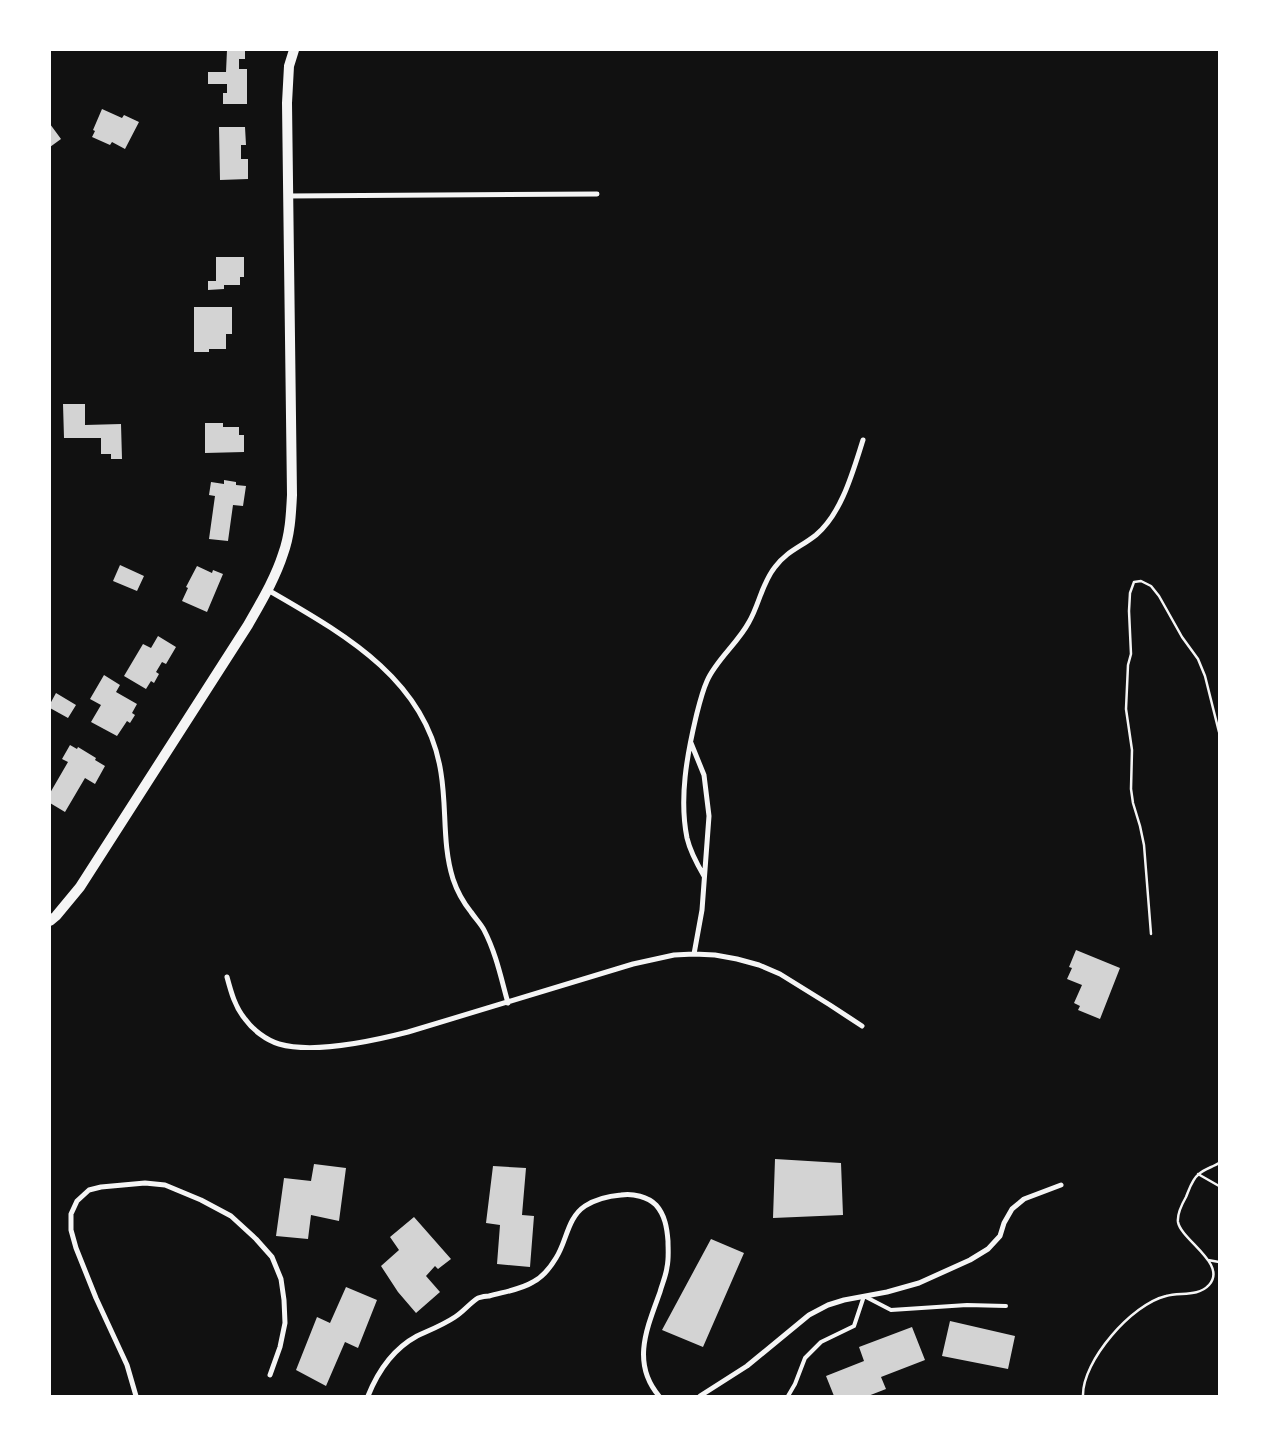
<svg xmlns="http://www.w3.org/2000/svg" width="1269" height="1446" viewBox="0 0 1269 1446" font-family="Merriweather,serif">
  <rect width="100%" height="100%" fill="#111"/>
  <path fill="#d3d3d3" d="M 227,50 L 245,50 L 245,59 L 239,59 L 239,69 L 247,69 L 247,104 L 223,104 L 223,93 L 227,93 L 227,84 L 208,84 L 208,72 L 226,72 Z
    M 102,109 L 122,118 L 124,115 L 139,122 L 125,149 L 112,142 L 110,145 L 92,137 L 95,131 L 93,130 Z
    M 50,124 L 61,139 L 50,147 Z
    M 219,127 L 245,127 L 246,145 L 241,145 L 241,159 L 248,159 L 248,179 L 220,180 Z
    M 216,257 L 244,257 L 244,277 L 240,277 L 240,285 L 224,285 L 224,289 L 208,290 L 208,281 L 216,281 Z
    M 194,307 L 232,307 L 232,334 L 226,334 L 226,349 L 209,349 L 209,352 L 194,352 Z
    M 63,404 L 85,404 L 85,425 L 121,424 L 122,459 L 111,459 L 111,454 L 101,454 L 101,438 L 64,438 Z
    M 205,423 L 223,423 L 223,427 L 239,427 L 239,435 L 244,435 L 244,452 L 205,453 Z
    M 224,480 L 236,482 L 236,485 L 246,486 L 243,506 L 233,505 L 228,541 L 209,539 L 215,496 L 209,495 L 211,482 L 224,484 Z
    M 120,565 L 144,576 L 137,591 L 113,581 Z
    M 197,566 L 212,573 L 213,570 L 223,574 L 207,612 L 182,601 L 188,588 L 186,587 Z
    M 158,636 L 176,647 L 166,664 L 162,662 L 156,672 L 159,674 L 154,683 L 151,681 L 146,689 L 124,676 L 143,644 L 151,648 Z
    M 104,675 L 120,685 L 116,692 L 137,704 L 132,713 L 135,715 L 130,723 L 127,721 L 117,736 L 91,722 L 101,705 L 90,699 Z
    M 56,693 L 76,705 L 68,718 L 50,708 L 50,704 Z
    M 70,745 L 77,749 L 78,747 L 96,758 L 95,760 L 105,766 L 95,784 L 85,778 L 65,812 L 50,803 L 50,793 L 68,762 L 62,759 Z
    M 1076,950 L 1120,968 L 1100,1019 L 1078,1010 L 1080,1006 L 1074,1003 L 1082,985 L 1067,979 L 1072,968 L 1069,967 Z
    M 775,1159 L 841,1163 L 843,1215 L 773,1218 Z
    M 314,1164 L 346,1168 L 339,1221 L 311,1215 L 308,1239 L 276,1236 L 284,1178 L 311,1181 Z
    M 493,1166 L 526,1168 L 522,1215 L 534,1216 L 530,1267 L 497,1264 L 500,1225 L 486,1223 Z
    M 414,1217 L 451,1259 L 438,1269 L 435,1266 L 426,1276 L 440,1292 L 416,1313 L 398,1292 L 381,1266 L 399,1250 L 390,1237 Z
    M 711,1239 L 744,1253 L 703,1347 L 662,1330 Z
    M 346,1287 L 377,1300 L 358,1348 L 345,1342 L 326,1386 L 296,1370 L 317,1317 L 330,1323 Z
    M 950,1321 L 1015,1336 L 1008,1369 L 942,1356 Z
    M 912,1327 L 925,1360 L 881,1377 L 886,1389 L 868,1396 L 834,1396 L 826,1376 L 864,1361 L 859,1347 Z"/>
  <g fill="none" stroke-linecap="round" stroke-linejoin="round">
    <path stroke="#f5f5f5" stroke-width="2.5" d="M 1151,934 L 1144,845 L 1140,826 L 1133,803 L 1131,789 L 1132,750 L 1126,709 L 1128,665 L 1131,654 L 1129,611 L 1130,593 L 1134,582 L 1141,581 L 1151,586 L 1159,596 L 1182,637 L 1198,659 L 1205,676 L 1219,732
      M 1198,1174 L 1219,1186
      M 1208,1260 L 1219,1262
      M 1083,1396 C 1082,1361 1132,1304 1166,1296 C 1180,1292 1198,1297 1209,1285 C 1228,1264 1181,1240 1178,1222 C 1177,1214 1182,1204 1186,1197 C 1189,1190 1192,1179 1199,1174 C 1204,1169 1213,1167 1219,1163"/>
    <path stroke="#f5f5f5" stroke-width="4" d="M 788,1396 L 795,1384 L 805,1358 L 821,1342 L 854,1326 L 864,1296 L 891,1310 L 967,1305 L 1006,1306"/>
    <path stroke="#f5f5f5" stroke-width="5" d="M 288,196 L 597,194
      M 268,590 C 342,633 427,679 441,773 C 447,809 442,844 453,879 C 457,891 463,902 471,912 C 475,918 481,924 484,930 C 496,953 501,978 508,1003
      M 691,743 L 704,775 L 709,816 L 702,910 L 694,954
      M 704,876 C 697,864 690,851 687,838 C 679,798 687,755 696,717 C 699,705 702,692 707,681 C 716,660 738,643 749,622 C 759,605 762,583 775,567 C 787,551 801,547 816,535 C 842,513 853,471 863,440
      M 227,977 C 231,992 235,1007 245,1019 C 253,1030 266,1040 279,1044 C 314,1054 373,1041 408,1032 L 633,964 L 674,955 L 694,954 L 715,955 L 737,959 L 759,965 L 780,974 L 830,1005 L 862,1026
      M 136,1396 L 127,1365 L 96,1298 L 76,1248 L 71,1230 L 71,1214 L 77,1201 L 89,1190 L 101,1187 L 145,1183 L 165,1185 L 201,1200 L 231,1216 L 256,1239 L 272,1257 L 281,1279 L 284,1300 L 285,1323 L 280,1347 L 270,1375
      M 368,1396 C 378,1371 393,1349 417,1336 C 430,1330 443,1325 455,1317 C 463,1312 470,1303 478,1298 C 481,1297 486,1296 489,1296 C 503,1292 520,1290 533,1282 C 543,1277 550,1268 556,1258 C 567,1241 567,1218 585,1206 C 596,1199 609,1196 621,1195 C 633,1193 648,1197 656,1205 C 665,1215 667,1228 668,1241 C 668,1249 669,1258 667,1267 C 666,1276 662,1284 660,1292 C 647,1328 631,1363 659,1396
      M 700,1396 L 747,1366 L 809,1315 L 828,1305 L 844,1300 L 887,1292 L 919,1283 L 970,1260 L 988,1249 L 1000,1236 L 1004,1223 L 1012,1209 L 1024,1199 L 1061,1185"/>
    <path stroke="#f5f5f5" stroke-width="10" d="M 50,921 L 56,916 L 80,887 L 248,625 C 261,602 275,579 283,554 C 290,535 291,515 292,495 L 287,103 L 289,66 L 294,50"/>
  </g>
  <rect width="1269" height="1446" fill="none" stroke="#ffffff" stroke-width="102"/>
</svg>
